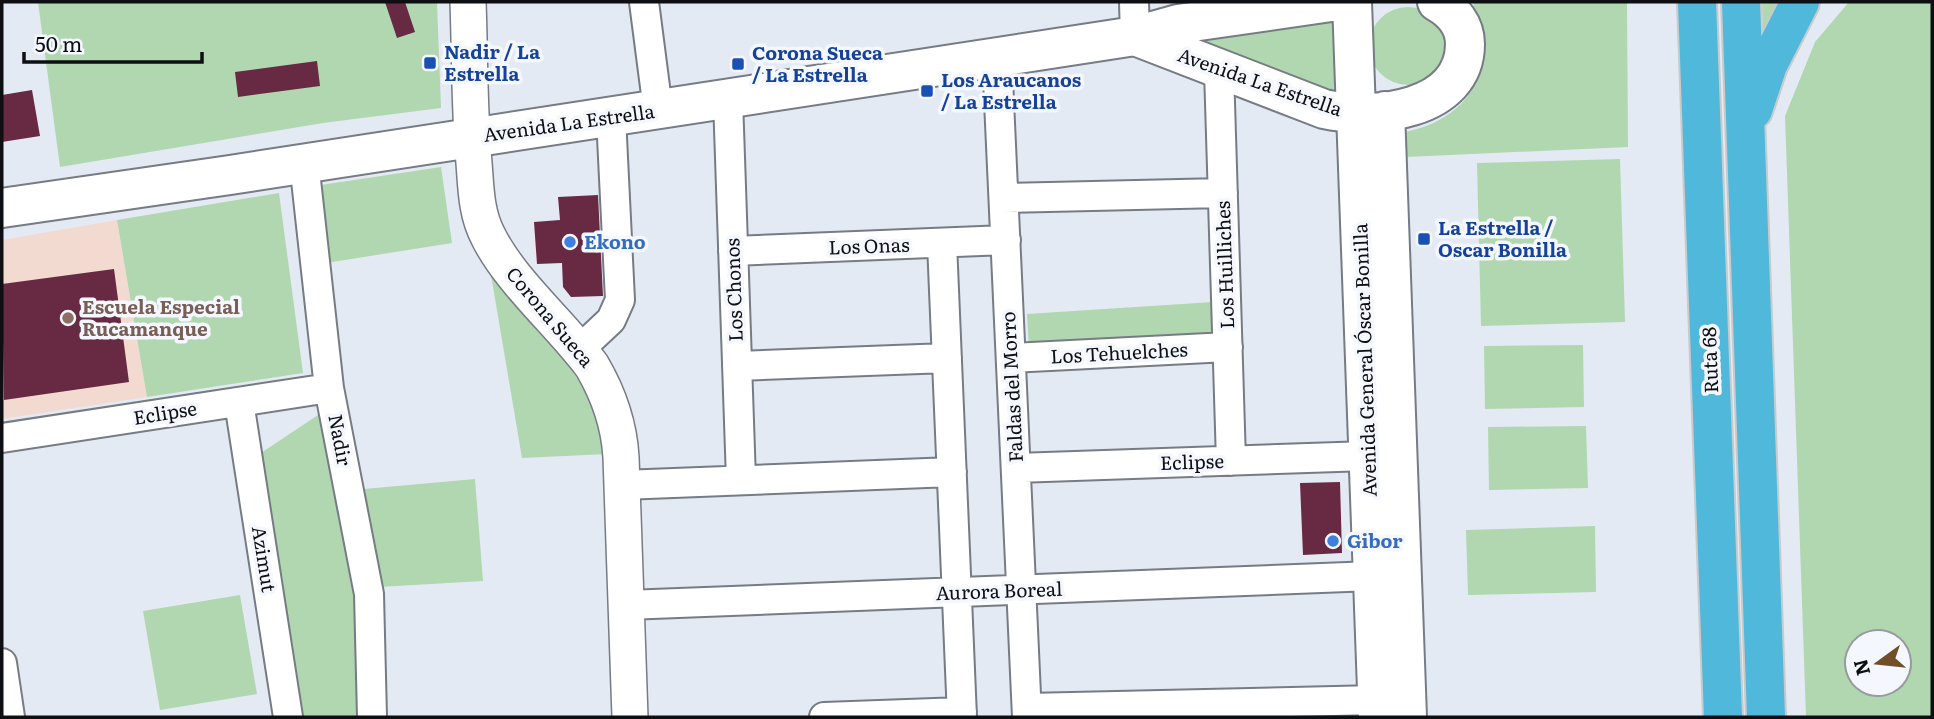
<svg xmlns="http://www.w3.org/2000/svg" width="1934" height="719" viewBox="0 0 1934 719" font-family="Literata,serif">
  <rect width="100%" height="100%" fill="#e4eaf4"/>
  <path fill="#f3dad1" d="M 117,220 L 147,397 L 2,419 L 2,240 Z"/>
  <path fill="#b0d7af" fill-rule="evenodd" d="M 38,2 L 437,2 L 441,108 L 323,123 L 60,167 Z
    M 1473,2 L 1627,2 L 1628,147 L 1406,157 L 1403,132 C 1443,126 1480,99 1483,55 C 1484,39 1476,18 1473,2 Z
    M 1762,2 L 1790,2 L 1763,35 Z
    M 1849,2 L 1932,2 L 1932,717 L 1806,717 L 1785,116 L 1815,42 ZM 1857,642 L 1899,642 L 1899,684 L 1857,684 Z
    M1369 46a39 39 0 1 1 78 0a39 39 0 1 1-78 0Z
    M 1333,11 L 1335,99 L 1199,48 L 1197,34 Z
    M 1620,159 L 1625,322 L 1481,326 L 1477,163 Z
    M 441,167 L 452,243 L 326,263 L 314,186 Z
    M 279,193 L 303,373 L 147,397 L 117,220 Z
    M 490,269 C 528,315 582,372 603,427 C 606,435 606,445 607,454 L 522,458 Z
    M 1213,302 L 1215,335 L 1029,347 L 1027,314 Z
    M 1583,345 L 1584,407 L 1485,409 L 1484,346 Z
    M 321,413 L 360,592 L 361,717 L 298,717 L 258,455 Z
    M 1586,426 L 1588,488 L 1489,490 L 1488,427 Z
    M 475,479 L 483,581 L 379,587 L 364,489 Z
    M 1595,526 L 1596,592 L 1468,595 L 1466,530 Z
    M 240,595 L 257,694 L 160,710 L 143,611 Z"/>
  <path fill="#682942" d="M 385,2 L 405,2 L 415,32 L 397,38 Z
    M 317,61 L 320,86 L 238,97 L 235,72 Z
    M 32,90 L 40,136 L 2,142 L 2,95 Z
    M 598,195 L 603,296 L 571,297 L 563,287 L 562,263 L 537,264 L 534,222 L 560,220 L 558,197 Z
    M 114,269 L 129,382 L 4,400 L 2,284 Z
    M 1340,482 L 1342,553 L 1303,555 L 1300,483 Z"/>
  <g fill="none" stroke-linecap="round" stroke-linejoin="round">
    <defs>
      <path id="minor" d="M 644,2 L 658,110
        M 1134,2 L 1135,36
        M 997,57 L 1027,717
        M 1219,70 L 1231,461
        M 728,99 L 741,480
        M 304,162 L 329,388 L 369,594 L 372,717
        M 1004,198 L 1223,193
        M 942,243 L 962,717
        M 733,251 L 1006,240
        M 580,349 L 611,320 L 620,300 L 611,117
        M 1011,358 L 1228,347
        M 737,366 L 947,358
        M 239,402 L 288,717
        M 2,438 L 329,388
        M 1016,468 L 1368,456
        M 622,485 L 952,472
        M 626,605 L 1373,576
        M 2,663 L 10,717
        M 1027,708 L 1377,700
        M 824,717 L 962,712"/>
      <path id="tertiary" d="M 468,2 C 470,55 469,109 474,163 C 476,188 476,213 488,236 C 510,281 561,324 592,366 C 609,395 619,423 621,457 L 630,717"/>
      <path id="secondary" d="M 1352,2 L 1378,717
        M 1135,36 L 1324,109 C 1373,120 1465,111 1465,44 C 1465,25 1453,11 1437,2
        M 1385,111 L 1407,717
        M 2,208 L 230,175 L 1135,36 L 1178,24 L 1331,2"/>
      <path id="motorway" d="M 1697,2 L 1723,717
        M 1741,2 L 1766,717
        M 1753,110 L 1768,65 L 1800,2"/>
    </defs>
    <use href="#minor" stroke="#767b84" stroke-width="32"/>
    <use href="#tertiary" stroke="#767b84" stroke-width="38"/>
    <use href="#secondary" stroke="#767b84" stroke-width="42"/>
    <use href="#motorway" stroke="#cacacb" stroke-width="42"/>
    <use href="#minor" stroke="#fff" stroke-width="28"/>
    <use href="#tertiary" stroke="#fff" stroke-width="35"/>
    <use href="#secondary" stroke="#fff" stroke-width="38"/>
    <use href="#motorway" stroke="#50b9db" stroke-width="38"/>
  </g>
  <g fill="#1a4fb4" stroke="#f4f7fd" stroke-width="2.5">
    <rect x="423" y="56" width="14" height="14" rx="3.5"/>
    <rect x="731" y="57" width="14" height="14" rx="3.5"/>
    <rect x="920" y="84" width="14" height="14" rx="3.5"/>
    <rect x="1417" y="232" width="14" height="14" rx="3.5"/>
  </g>
  <g fill="#3f7fe0" stroke="#f4f7fd" stroke-width="2.5">
    <circle cx="570" cy="242" r="7"/>
    <circle cx="1333" cy="541" r="7"/>
  </g>
  <circle fill="#8d6e63" stroke="#f4f7fd" stroke-width="2.5" cx="68" cy="318" r="7"/>
  <g text-anchor="middle" stroke-width="7" stroke-linejoin="round" paint-order="stroke">
    <g font-size="19" font-weight="bold" fill="#164399" stroke="#f4f7fd" text-anchor="start">
      <text x="444" y="59">Nadir / La<tspan x="444" dy="22">Estrella</tspan></text>
      <text x="752" y="60">Corona Sueca<tspan x="752" dy="22">/ La Estrella</tspan></text>
      <text x="941" y="87">Los Araucanos<tspan x="941" dy="22">/ La Estrella</tspan></text>
      <text x="1438" y="235">La Estrella /<tspan x="1438" dy="22">Oscar Bonilla</tspan></text>
    </g>
    <g font-size="19" fill="#0d0f12" stroke="#f4f7fd">
      <text transform="translate(1260 82) rotate(19)" y="7">Avenida La Estrella</text>
      <text transform="translate(569 123) rotate(-8)" y="7">Avenida La Estrella</text>
      <text transform="translate(869 246) rotate(-2)" y="7">Los Onas</text>
      <text transform="translate(1225 265) rotate(-92)" y="7">Los Huilliches</text>
      <text transform="translate(734 290) rotate(-92)" y="7">Los Chonos</text>
      <text transform="translate(550 317) rotate(50)" y="7">Corona Sueca</text>
      <text transform="translate(1119 353) rotate(-3)" y="7">Los Tehuelches</text>
      <text transform="translate(1365 360) rotate(-92)" y="7">Avenida General Óscar Bonilla</text>
      <text transform="translate(1710 360) rotate(-92)" y="7">Ruta 68</text>
      <text transform="translate(1012 387) rotate(-93)" y="7">Faldas del Morro</text>
      <text transform="translate(165 413) rotate(-9)" y="7">Eclipse</text>
      <text transform="translate(340 440) rotate(79)" y="7">Nadir</text>
      <text transform="translate(1192 462) rotate(-2)" y="7">Eclipse</text>
      <text transform="translate(264 559) rotate(81)" y="7">Azimut</text>
      <text transform="translate(999 591) rotate(-2)" y="7">Aurora Boreal</text>
    </g>
    <g font-size="19" font-weight="bold" fill="#366cbe" stroke="#f4f7fd" text-anchor="start">
      <text x="584" y="249">Ekono</text>
      <text x="1347" y="548">Gibor</text>
    </g>
    <g font-size="19" font-weight="bold" fill="#785e54" stroke="#f4f7fd" text-anchor="start">
      <text x="82" y="314">Escuela Especial<tspan x="82" dy="22">Rucamanque</tspan></text>
    </g>
  </g>
  <rect width="1934" height="719" fill="none" stroke="#0d0f12" stroke-width="7"/>
  <g transform="translate(1878 663) rotate(255)"><circle r="33" fill="#f4f7fd" stroke="#989a9f" stroke-width="2"/>
  <path d="M0-5L12 26L0 18L-12 26Z" fill="#715027"/>
  <text y="-10" font-size="19" font-weight="bold" text-anchor="middle" fill="#0d0f12">N</text>
  </g>
  <path d="M24 52v10h178v-10" fill="none" stroke="#0d0f12" stroke-width="3.5"/>
  <text x="35" y="52" font-size="21" fill="#0d0f12" stroke="#f4f7fd" stroke-width="5" paint-order="stroke">50 m</text>
</svg>
